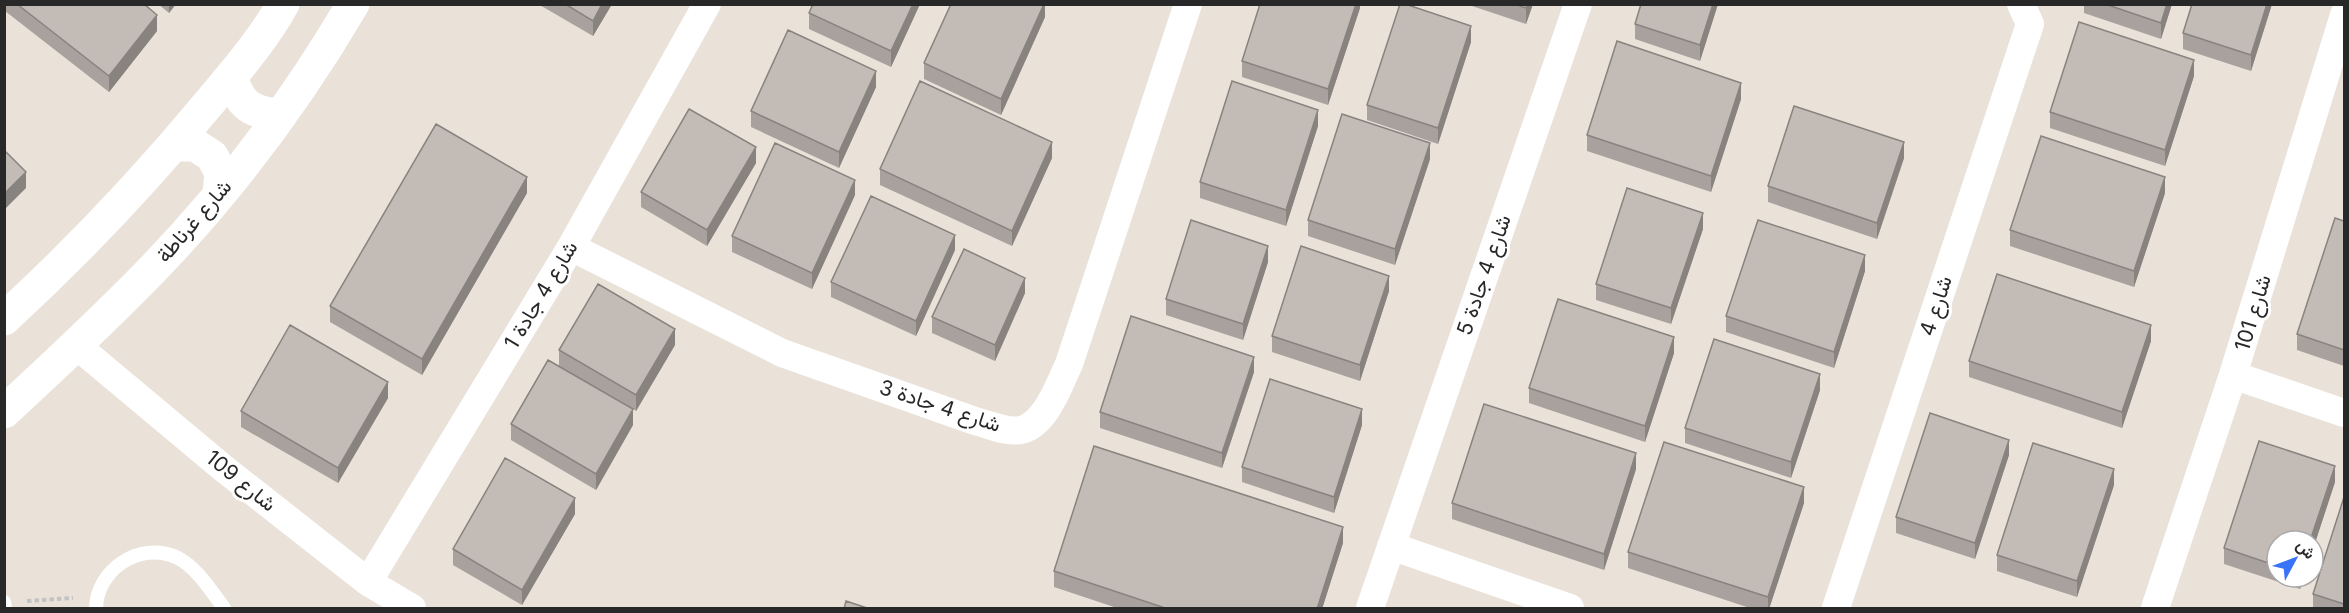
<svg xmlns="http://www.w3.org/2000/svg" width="2349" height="613" viewBox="0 0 2349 613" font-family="Inter,Vazirmatn,sans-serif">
  <rect width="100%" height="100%" fill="#eae1d9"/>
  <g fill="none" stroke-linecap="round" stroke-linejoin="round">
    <path stroke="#c3c3c3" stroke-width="4" stroke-dasharray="4.5 3" stroke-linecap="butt" d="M 27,601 L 73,598"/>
    <path stroke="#fff" stroke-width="14" d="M 4,602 L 5,608
      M 96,608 C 97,570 139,541 176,557 C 197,567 211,591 224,608"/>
    <path stroke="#fff" stroke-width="28" d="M 571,247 L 782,353 L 975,421 C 987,424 1007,433 1021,430 C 1046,424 1059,385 1069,364 L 1188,4
      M 76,345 L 223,468 L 368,582 L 412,608
      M 2233,375 L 2344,413
      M 1391,546 L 1570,608
      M 368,582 L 571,247 L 707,4
      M 1370,608 L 1578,4
      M 1836,608 L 2030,24 L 2021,4
      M 2155,608 L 2233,375 L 2344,15"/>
    <path stroke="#fff" stroke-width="33" d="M 231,77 C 240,105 251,113 281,115
      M 174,145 L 195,145 L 212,156 L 221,173 L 219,194
      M 4,319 C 77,252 146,179 209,103 C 235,72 263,40 283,4
      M 4,412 C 53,367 102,321 149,273 C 227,193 296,101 353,4"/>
  </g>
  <path fill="#a8a19d" d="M 5,4 L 144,4 L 157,31 L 109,92 L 5,11 Z
    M 158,4 L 176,4 L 169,13 Z
    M 538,4 L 612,4 L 593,36 Z
    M 920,4 L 891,67 L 809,29 L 809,13 Z
    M 1045,4 L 1045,17 L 1001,115 L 924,79 L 924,63 Z
    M 1360,4 L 1360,8 L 1328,105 L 1242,77 L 1242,61 Z
    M 1466,4 L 1533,4 L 1526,24 Z
    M 1718,4 L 1700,61 L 1635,39 L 1635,24 Z
    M 2084,4 L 2172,4 L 2161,39 L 2084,13 Z
    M 2272,4 L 2251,71 L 2183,49 L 2183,33 Z
    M 1471,42 L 1438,144 L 1367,120 L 1367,105 Z
    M 2194,76 L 2165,166 L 2050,128 L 2050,112 Z
    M 876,87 L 839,168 L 751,127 L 751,111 Z
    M 1741,99 L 1711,192 L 1587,151 L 1587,135 Z
    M 1318,126 L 1286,226 L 1200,198 L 1200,182 Z
    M 1052,158 L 1012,246 L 880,185 L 880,169 Z
    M 1904,158 L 1877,239 L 1768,202 L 1768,186 Z
    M 1430,159 L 1395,265 L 1308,236 L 1308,220 Z
    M 756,163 L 707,246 L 641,207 L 641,192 Z
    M 527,193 L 422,375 L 330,322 L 330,306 Z
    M 2165,193 L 2134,287 L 2010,246 L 2010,230 Z
    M 855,195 L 812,289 L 732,252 L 732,236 Z
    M 2344,221 L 2344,366 L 2297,350 L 2297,334 Z
    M 1703,229 L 1671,324 L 1596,300 L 1596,284 Z
    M 955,250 L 916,336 L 831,297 L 831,282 Z
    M 1268,262 L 1243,340 L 1166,315 L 1166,299 Z
    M 1865,271 L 1834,368 L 1726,332 L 1726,316 Z
    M 1389,291 L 1360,381 L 1272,352 L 1272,336 Z
    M 1025,293 L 995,361 L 932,333 L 932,317 Z
    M 2151,341 L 2122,428 L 1969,377 L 1969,361 Z
    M 675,345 L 636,411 L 633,409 L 633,425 L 596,490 L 511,440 L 511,424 L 626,406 L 559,366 L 559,350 Z
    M 1674,353 L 1645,442 L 1529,403 L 1529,388 Z
    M 1254,372 L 1222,468 L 1100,428 L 1100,412 Z
    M 1820,390 L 1791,478 L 1685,443 L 1685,428 Z
    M 388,398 L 338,483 L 241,427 L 241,411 Z
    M 1362,425 L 1334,513 L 1242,482 L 1242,467 Z
    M 2009,455 L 1975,559 L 1896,533 L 1896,517 Z
    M 1636,469 L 1604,570 L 1452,519 L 1452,503 Z
    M 2335,482 L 2313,549 L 2313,541 L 2277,541 L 2277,577 L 2304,577 L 2300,589 L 2224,564 L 2224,548 Z
    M 2114,485 L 2077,597 L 1997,571 L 1997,555 Z
    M 2344,497 L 2344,609 L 2313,609 L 2313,594 Z
    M 1804,503 L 1769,609 L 1753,609 L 1628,568 L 1628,552 Z
    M 575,514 L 522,605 L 453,565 L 453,549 Z
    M 1343,543 L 1322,609 L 1120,609 L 1054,587 L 1054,571 Z"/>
  <path fill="#88837f" d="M 169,4 L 176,4 L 169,13 Z
    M 602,4 L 612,4 L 593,36 L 593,21 Z
    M 913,4 L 920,4 L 891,67 L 891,51 Z
    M 1044,4 L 1045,4 L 1045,17 L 1001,115 L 1001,99 Z
    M 1356,4 L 1360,4 L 1360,8 L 1328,105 L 1328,89 Z
    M 1527,4 L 1533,4 L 1526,24 L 1526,8 Z
    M 1713,4 L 1718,4 L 1700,61 L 1700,45 Z
    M 2167,4 L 2172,4 L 2161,39 L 2161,23 Z
    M 2267,4 L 2272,4 L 2251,71 L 2251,55 Z
    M 157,15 L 157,31 L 109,92 L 109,76 Z
    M 1471,26 L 1471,42 L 1438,144 L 1438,128 Z
    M 2194,60 L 2194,76 L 2165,166 L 2165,150 Z
    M 876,71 L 876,87 L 839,168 L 839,152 Z
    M 1741,83 L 1741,99 L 1711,192 L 1711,176 Z
    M 1318,110 L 1318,126 L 1286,226 L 1286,210 Z
    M 1052,142 L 1052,158 L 1012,246 L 1012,231 Z
    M 1904,142 L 1904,158 L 1877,239 L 1877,223 Z
    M 1430,143 L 1430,159 L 1395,265 L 1395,249 Z
    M 756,147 L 756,163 L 707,246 L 707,230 Z
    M 26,172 L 26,188 L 4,210 L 4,194 Z
    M 527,177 L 527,193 L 422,375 L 422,359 Z
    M 2165,177 L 2165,193 L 2134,287 L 2134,271 Z
    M 855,180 L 855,195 L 812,289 L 812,273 Z
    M 1703,213 L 1703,229 L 1671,324 L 1671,308 Z
    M 955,235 L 955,250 L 916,336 L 916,321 Z
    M 1268,246 L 1268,262 L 1243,340 L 1243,324 Z
    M 1865,255 L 1865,271 L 1834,368 L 1834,352 Z
    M 1389,276 L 1389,291 L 1360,381 L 1360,365 Z
    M 1025,278 L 1025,293 L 995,361 L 995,345 Z
    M 2151,325 L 2151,341 L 2122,428 L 2122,412 Z
    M 675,329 L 675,345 L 636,411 L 636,395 Z
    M 1674,337 L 1674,353 L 1645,442 L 1645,426 Z
    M 1254,357 L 1254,372 L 1222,468 L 1222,453 Z
    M 1820,374 L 1820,390 L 1791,478 L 1791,462 Z
    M 388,382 L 388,398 L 338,483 L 338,468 Z
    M 633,409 L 633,425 L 596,490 L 596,474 Z
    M 1362,409 L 1362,425 L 1334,513 L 1334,497 Z
    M 2009,440 L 2009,455 L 1975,559 L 1975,543 Z
    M 1636,453 L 1636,469 L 1604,570 L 1604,554 Z
    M 2335,466 L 2335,482 L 2313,549 L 2313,541 L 2310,541 Z
    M 2114,469 L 2114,485 L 2077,597 L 2077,581 Z
    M 1804,487 L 1804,503 L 1769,609 L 1768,609 L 1768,597 Z
    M 575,498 L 575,514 L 522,605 L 522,590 Z
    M 1343,527 L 1343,543 L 1322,609 L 1317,609 Z
    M 2300,577 L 2304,577 L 2300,589 Z"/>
  <path fill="#c3bbb6" stroke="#88837f" stroke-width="1.5" d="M 17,4 L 144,4 L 157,15 L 109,76 Z
    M 565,4 L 602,4 L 593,21 Z
    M 813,4 L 913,4 L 891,51 L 809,13 Z
    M 951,4 L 1044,4 L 1001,99 L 924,63 Z
    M 1260,4 L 1356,4 L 1328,89 L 1242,61 Z
    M 1400,4 L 1405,4 L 1471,26 L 1438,128 L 1367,105 Z
    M 1514,4 L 1527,4 L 1526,8 Z
    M 1641,4 L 1713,4 L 1700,45 L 1635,24 Z
    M 2105,4 L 2167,4 L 2161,23 Z
    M 2192,4 L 2267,4 L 2251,55 L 2183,33 Z
    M 2079,22 L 2194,60 L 2165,150 L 2050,112 Z
    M 788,30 L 876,71 L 839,152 L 751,111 Z
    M 1617,41 L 1741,83 L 1711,176 L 1587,135 Z
    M 920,81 L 1052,142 L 1012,231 L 880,169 Z
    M 1232,81 L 1318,110 L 1286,210 L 1200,182 Z
    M 1794,106 L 1904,142 L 1877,223 L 1768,186 Z
    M 689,109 L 756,147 L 707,230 L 641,192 Z
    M 1342,114 L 1430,143 L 1395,249 L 1308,220 Z
    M 436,124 L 527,177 L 422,359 L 330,306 Z
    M 2041,136 L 2165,177 L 2134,271 L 2010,230 Z
    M 775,143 L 855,180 L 812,273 L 732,236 Z
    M 4,150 L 26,172 L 4,194 Z
    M 1627,188 L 1703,213 L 1671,308 L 1596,284 Z
    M 871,196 L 955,235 L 916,321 L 831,282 Z
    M 2335,218 L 2344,221 L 2344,350 L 2297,334 Z
    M 1191,220 L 1268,246 L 1243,324 L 1166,299 Z
    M 1758,220 L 1865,255 L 1834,352 L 1726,316 Z
    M 1301,246 L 1389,276 L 1360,365 L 1272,336 Z
    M 964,249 L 1025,278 L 995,345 L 932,317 Z
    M 1997,274 L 2151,325 L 2122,412 L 1969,361 Z
    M 598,284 L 675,329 L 636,395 L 559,350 Z
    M 1558,299 L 1674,337 L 1645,426 L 1529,388 Z
    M 1131,316 L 1254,357 L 1222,453 L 1100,412 Z
    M 290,325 L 388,382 L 338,468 L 241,411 Z
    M 1714,339 L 1820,374 L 1791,462 L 1685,428 Z
    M 548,360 L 633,409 L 596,474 L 511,424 Z
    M 1270,379 L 1362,409 L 1334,497 L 1242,467 Z
    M 1484,404 L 1636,453 L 1604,554 L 1452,503 Z
    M 1930,413 L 2009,440 L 1975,543 L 1896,517 Z
    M 2259,441 L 2335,466 L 2310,541 L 2277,541 L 2277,566 L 2224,548 Z
    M 1664,442 L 1804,487 L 1768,597 L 1628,552 Z
    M 2033,443 L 2114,469 L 2077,581 L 1997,555 Z
    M 1094,446 L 1343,527 L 1317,609 L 1168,609 L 1054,571 Z
    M 505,458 L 575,498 L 522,590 L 453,549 Z
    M 2344,497 L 2344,604 L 2313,594 Z
    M 846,601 L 870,609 L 844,609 Z"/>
  <g text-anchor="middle" stroke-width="6" stroke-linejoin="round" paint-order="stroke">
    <g font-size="21" fill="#282828" stroke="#fff">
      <text transform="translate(194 221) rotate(-49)" y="7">شارع غرناطة</text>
      <text transform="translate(1484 275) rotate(-71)" y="7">شارع 4 جادة 5</text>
      <text transform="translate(541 295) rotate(-59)" y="7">شارع 4 جادة 1</text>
      <text transform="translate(1936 306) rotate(-72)" y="7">شارع 4</text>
      <text transform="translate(2253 313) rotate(-73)" y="7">شارع 101</text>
      <text transform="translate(940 406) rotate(18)" y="7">شارع 4 جادة 3</text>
      <text transform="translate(241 481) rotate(39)" y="7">شارع 109</text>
    </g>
  </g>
  <rect width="2349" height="613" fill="none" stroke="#282828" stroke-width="12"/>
  <g transform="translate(2295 559) rotate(49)"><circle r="28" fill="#ffffff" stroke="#a9a9a9" stroke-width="1.5"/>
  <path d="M0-4.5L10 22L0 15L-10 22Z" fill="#3873f8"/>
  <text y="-9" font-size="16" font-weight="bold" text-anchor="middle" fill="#282828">ش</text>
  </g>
</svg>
